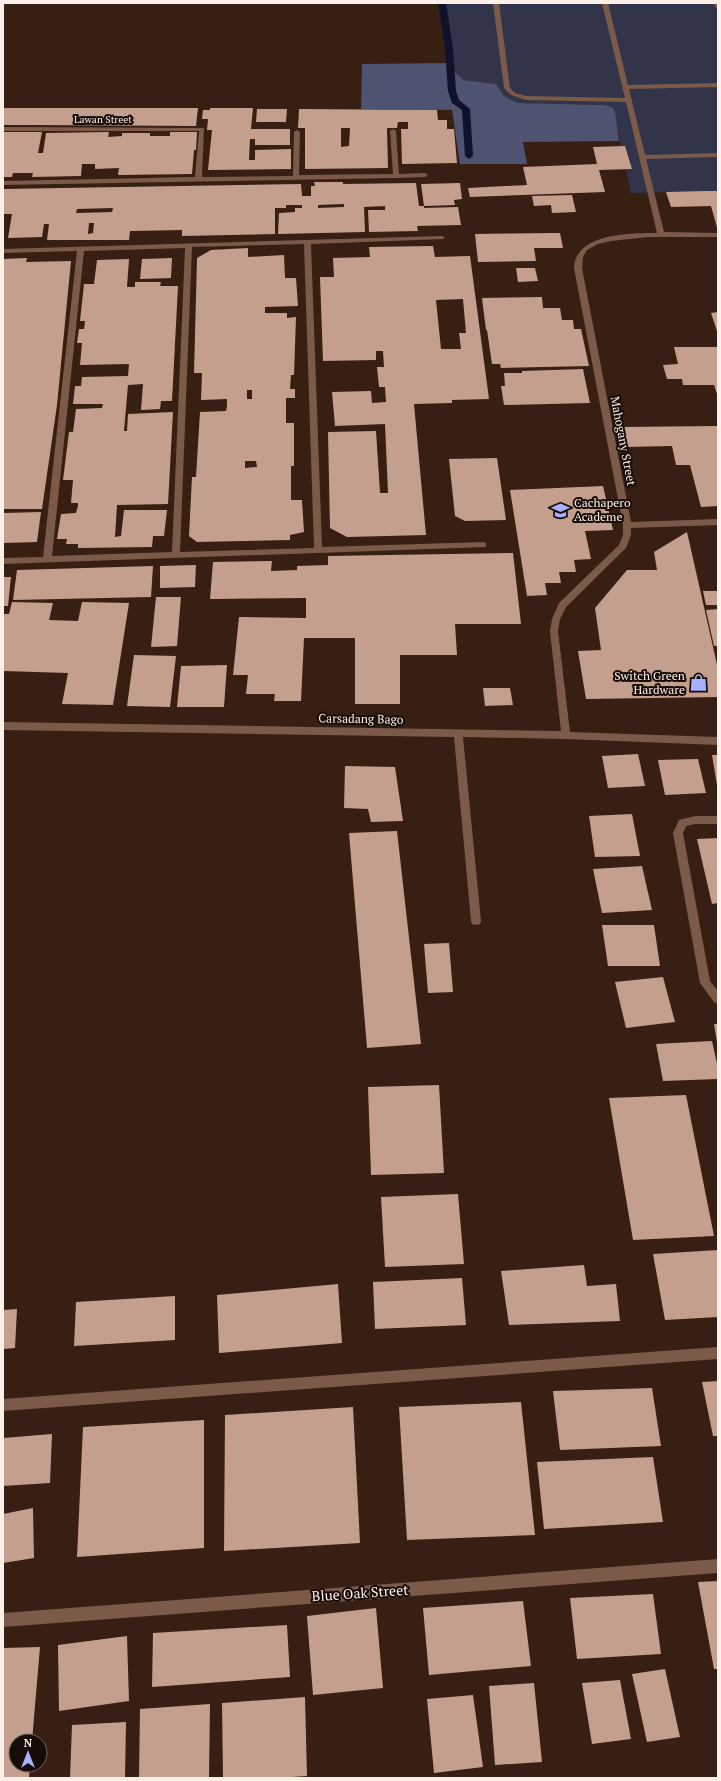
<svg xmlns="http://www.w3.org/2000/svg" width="721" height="1781" viewBox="0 0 721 1781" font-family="'PT Serif',serif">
  <rect width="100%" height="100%" fill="#371f13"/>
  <path fill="#323549" d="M 442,3 L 718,3 L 718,191 L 631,193 L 613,108 L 605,105 L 517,103 L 504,96 L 496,84 L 464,80 L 451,69 Z"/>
  <path fill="#4e5372" d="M 450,63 L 451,69 L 464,80 L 496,84 L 504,96 L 517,103 L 605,105 L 613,108 L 615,112 L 619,141 L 523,142 L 527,164 L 460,164 L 452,110 L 361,109 L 362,64 Z"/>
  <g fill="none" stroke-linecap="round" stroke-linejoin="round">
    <path fill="#10112b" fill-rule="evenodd" d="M 438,3 L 446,3 L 453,48 L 456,91 L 459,100 L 470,109 L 473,156 L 469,159 L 465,156 L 462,110 L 452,103 L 448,91 L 445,48 Z"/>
  </g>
  <path fill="#c59f8d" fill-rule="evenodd" d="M 3,108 L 198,108 L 196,126 L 35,125 L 3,125 Z
    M 210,108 L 253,108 L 251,129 L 290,129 L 290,145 L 255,145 L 255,139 L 250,139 L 249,160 L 255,160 L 255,150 L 291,149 L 291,169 L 208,170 L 212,130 L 207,130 L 208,119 L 202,119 L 203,110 L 210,110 Z
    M 257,109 L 287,109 L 286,122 L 256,122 Z
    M 299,109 L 437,110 L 438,120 L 447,120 L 447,129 L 454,129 L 457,163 L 402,164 L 401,129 L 408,129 L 408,122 L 398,122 L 397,128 L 387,128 L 388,168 L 305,169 L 305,128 L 298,128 ZM 341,128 L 350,128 L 349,146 L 341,147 Z
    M 3,132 L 42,132 L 38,153 L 43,153 L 46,133 L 109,132 L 108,137 L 122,136 L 122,133 L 150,133 L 150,136 L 170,136 L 170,132 L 197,132 L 196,150 L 194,150 L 192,174 L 118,175 L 119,168 L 95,169 L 95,164 L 82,164 L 81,176 L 32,177 L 33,173 L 13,173 L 12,177 L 3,177 Z
    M 625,146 L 632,169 L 599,170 L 605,192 L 470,197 L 468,188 L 527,185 L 523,167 L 597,164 L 593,147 Z
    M 314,182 L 343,182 L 343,184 L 416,183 L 419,206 L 424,206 L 424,208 L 458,207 L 461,225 L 417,226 L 418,231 L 369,232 L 368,210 L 385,210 L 385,206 L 364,207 L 365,232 L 278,234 L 279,213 L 295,212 L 295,208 L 302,208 L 302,205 L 286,205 L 286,208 L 275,208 L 275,234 L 182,236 L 182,230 L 130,231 L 129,240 L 47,240 L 49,224 L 44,224 L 42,237 L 8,238 L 12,214 L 3,214 L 3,189 L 301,184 L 302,196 L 311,196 L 311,186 L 315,186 ZM 344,204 L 344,207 L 318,208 L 318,205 ZM 113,208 L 112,212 L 76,213 L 77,209 ZM 89,223 L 94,223 L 93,233 L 88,234 Z
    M 460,183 L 462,199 L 454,200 L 455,205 L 424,206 L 421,184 Z
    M 706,191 L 718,191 L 718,231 L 711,206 L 671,207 L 666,192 Z
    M 572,195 L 576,212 L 552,213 L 551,205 L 534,206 L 532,196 Z
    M 560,233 L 563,248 L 534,248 L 536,261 L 478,262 L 475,234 Z
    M 433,246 L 435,257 L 470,256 L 489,399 L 452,400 L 452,403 L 414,404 L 426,535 L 347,537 L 330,528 L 328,432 L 376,431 L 380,493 L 388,493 L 385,424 L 335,426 L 332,392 L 371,391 L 372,403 L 386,402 L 385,387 L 379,387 L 377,367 L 384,367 L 383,351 L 376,351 L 376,360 L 323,361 L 320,277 L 334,277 L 333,258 L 370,257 L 369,247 ZM 463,299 L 466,333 L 459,333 L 461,349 L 441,349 L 436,300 Z
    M 248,248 L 248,257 L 284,255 L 285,278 L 296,278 L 298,306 L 265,307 L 265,313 L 287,313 L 287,318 L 296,317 L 294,375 L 291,375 L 290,389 L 295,389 L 295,398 L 286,398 L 286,423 L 294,423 L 294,466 L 291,466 L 291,500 L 302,500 L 304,532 L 290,535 L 290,540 L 197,542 L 189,536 L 192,477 L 196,477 L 200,412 L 226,411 L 227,406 L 227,399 L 201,400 L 202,373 L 194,373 L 197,258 L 211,250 ZM 247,390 L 252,390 L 252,399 L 247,399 ZM 245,461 L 256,461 L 257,467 L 245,468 Z
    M 27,258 L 26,262 L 71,261 L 57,405 L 42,509 L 3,509 L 3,259 Z
    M 172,258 L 171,278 L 140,279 L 142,259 Z
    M 129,259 L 127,287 L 135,287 L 135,282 L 161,282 L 160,286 L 178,286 L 172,401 L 161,401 L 160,409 L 141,410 L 143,384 L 128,385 L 124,431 L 127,431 L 128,414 L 173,412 L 168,504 L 117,505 L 115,537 L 121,536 L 124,510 L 167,510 L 164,536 L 153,536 L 152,547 L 78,548 L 78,544 L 66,544 L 67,539 L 57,539 L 61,514 L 76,513 L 78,506 L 78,503 L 71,503 L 73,480 L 63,480 L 69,432 L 73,432 L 76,409 L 102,408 L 103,404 L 73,404 L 75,386 L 81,386 L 82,377 L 128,376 L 129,364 L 80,365 L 82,343 L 77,343 L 79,329 L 84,329 L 85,321 L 80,321 L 84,284 L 94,284 L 97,260 Z
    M 516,268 L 535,268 L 538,281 L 518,282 Z
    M 542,297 L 543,308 L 560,308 L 562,320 L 573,320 L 574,329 L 581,329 L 589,366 L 501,368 L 500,364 L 492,364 L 487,330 L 486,330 L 482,298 Z
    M 718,312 L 718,334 L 711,313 Z
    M 674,347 L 718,347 L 718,397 L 714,385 L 683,385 L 682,379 L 667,379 L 663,365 L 678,364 Z
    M 583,369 L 590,403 L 504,405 L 501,386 L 505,386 L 504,373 L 522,373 L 522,371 Z
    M 718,426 L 718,506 L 701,507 L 690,465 L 676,465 L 672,446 L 625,447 L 621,427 Z
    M 497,458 L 506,520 L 465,521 L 455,516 L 449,459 Z
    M 603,486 L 613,530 L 585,531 L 591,559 L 574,560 L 576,572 L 559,572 L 561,583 L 545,583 L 547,595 L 527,596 L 510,490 Z
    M 41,512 L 37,542 L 3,543 L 3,513 Z
    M 687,532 L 718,669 L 718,697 L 586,699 L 578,651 L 601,650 L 595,608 L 627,570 L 657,570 L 654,552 Z
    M 513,553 L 521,624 L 455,624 L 457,655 L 400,655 L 400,704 L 355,704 L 355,638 L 304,638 L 301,701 L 274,701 L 275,694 L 246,694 L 248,675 L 233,675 L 239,617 L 306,618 L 306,598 L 210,599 L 213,562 L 272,561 L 271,571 L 297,570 L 297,566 L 328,565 L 328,556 Z
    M 196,565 L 195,587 L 160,588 L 160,566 Z
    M 153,566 L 151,597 L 13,600 L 17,570 Z
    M 3,577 L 11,577 L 8,606 L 3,606 Z
    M 703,591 L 718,591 L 718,605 L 706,605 Z
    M 156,597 L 181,597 L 177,646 L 151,647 Z
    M 12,602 L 53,603 L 49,620 L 78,621 L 82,602 L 129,603 L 113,705 L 62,704 L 68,673 L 3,671 L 3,614 L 9,614 Z
    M 718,609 L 718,646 L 714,646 L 706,610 Z
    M 134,655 L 176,656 L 170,707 L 127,706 Z
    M 227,665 L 224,707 L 177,707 L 181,666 Z
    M 483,688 L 510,688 L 513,705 L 485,706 Z
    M 638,754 L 645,786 L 608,788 L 602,756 Z
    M 712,755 L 718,755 L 718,785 L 717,785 Z
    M 698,759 L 706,793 L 665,795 L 658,760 Z
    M 345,766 L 395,767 L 403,821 L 371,822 L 368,809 L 344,808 Z
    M 632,814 L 640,856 L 595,857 L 589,816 Z
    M 397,831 L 421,1044 L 367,1048 L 349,833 Z
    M 718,838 L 718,903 L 712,904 L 697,839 Z
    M 642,866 L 652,910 L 602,913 L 593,869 Z
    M 602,925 L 654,925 L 660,966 L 608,966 Z
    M 449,943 L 453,992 L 428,993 L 424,944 Z
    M 663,977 L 675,1022 L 626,1028 L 615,982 Z
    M 714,1024 L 718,1024 L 718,1041 L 717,1042 Z
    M 712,1041 L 718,1068 L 718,1079 L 663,1081 L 656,1044 Z
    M 439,1085 L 444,1173 L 371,1175 L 368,1087 Z
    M 686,1095 L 714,1236 L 633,1240 L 609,1098 Z
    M 458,1194 L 464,1264 L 385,1267 L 381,1197 Z
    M 718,1250 L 718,1317 L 665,1320 L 653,1254 Z
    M 584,1265 L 587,1286 L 616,1284 L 620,1321 L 509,1325 L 501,1271 Z
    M 462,1278 L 466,1325 L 375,1329 L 373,1282 Z
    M 338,1284 L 342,1343 L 219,1353 L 217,1295 Z
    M 175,1296 L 175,1340 L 74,1346 L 76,1302 Z
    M 17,1309 L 15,1348 L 3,1349 L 3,1310 Z
    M 718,1381 L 718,1436 L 713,1436 L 702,1382 Z
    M 652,1388 L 661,1446 L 560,1450 L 553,1391 Z
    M 521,1402 L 535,1535 L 407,1540 L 399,1407 Z
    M 353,1407 L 360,1543 L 224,1551 L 225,1415 Z
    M 204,1420 L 204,1548 L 77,1557 L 83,1427 Z
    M 52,1434 L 50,1483 L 3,1486 L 3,1438 Z
    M 653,1457 L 663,1522 L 544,1529 L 537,1462 Z
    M 33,1508 L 34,1558 L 3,1563 L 3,1514 Z
    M 718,1581 L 718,1669 L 714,1669 L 698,1582 Z
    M 653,1594 L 661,1654 L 577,1659 L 570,1598 Z
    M 523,1601 L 531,1666 L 429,1675 L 423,1608 Z
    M 376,1608 L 383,1688 L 313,1695 L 307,1616 Z
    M 287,1625 L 290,1677 L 152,1687 L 153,1633 Z
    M 127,1636 L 129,1701 L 59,1711 L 58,1645 Z
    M 40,1647 L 32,1741 L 16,1741 L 16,1765 L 30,1765 L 29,1778 L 3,1778 L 3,1648 Z
    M 665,1669 L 680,1737 L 647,1742 L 632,1674 Z
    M 620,1680 L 631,1739 L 592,1744 L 582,1683 Z
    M 534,1683 L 542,1762 L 495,1765 L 489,1686 Z
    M 473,1695 L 483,1767 L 434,1773 L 427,1699 Z
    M 305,1697 L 307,1776 L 277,1778 L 223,1778 L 222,1703 Z
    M 210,1704 L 209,1778 L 139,1778 L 140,1709 Z
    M 126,1722 L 125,1778 L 70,1778 L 72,1725 Z"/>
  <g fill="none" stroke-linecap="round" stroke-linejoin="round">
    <path fill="#7b5a4a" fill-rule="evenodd" d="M 493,3 L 499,3 L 510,88 L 515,93 L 526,96 L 625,98 L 602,3 L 608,3 L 628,85 L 718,83 L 718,87 L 629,89 L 645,155 L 718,153 L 718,157 L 646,159 L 664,232 L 718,233 L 718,237 L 648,237 L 611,241 L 598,244 L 587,250 L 583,257 L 582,268 L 631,522 L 718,519 L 718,525 L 631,528 L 631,535 L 626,548 L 566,607 L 560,619 L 558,631 L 570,732 L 718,737 L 718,745 L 566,739 L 463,737 L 481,921 L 480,924 L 476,925 L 472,924 L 471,921 L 454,737 L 3,730 L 3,722 L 561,731 L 550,631 L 552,619 L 559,603 L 619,545 L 623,535 L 623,525 L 574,268 C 575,233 631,233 657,233 L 626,102 L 526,100 L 511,95 L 504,88 Z
      M 714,3 L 718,3 L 718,9 L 715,7 Z
      M 3,127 L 204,128 L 202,177 L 293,176 L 294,132 L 297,130 L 300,132 L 299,175 L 393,174 L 390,131 L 393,129 L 396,131 L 399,174 L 425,173 L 428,175 L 425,177 L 396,178 L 3,185 L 3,181 L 195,177 L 199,131 L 3,131 Z
      M 442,236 L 444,237 L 444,239 L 311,244 L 322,547 L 483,542 L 486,543 L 486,547 L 3,564 L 3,558 L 43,557 L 77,251 L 3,253 L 3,249 ZM 304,244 L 314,548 L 180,552 L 192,247 ZM 185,248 L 172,552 L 52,556 L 84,251 Z
      M 695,816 L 718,816 L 718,824 L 695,824 L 686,826 L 683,833 L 710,981 L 718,991 L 718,1004 L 714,1002 L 700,983 L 673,833 L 679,820 Z
      M 718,1347 L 718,1359 L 3,1411 L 3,1399 Z
      M 718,1559 L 718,1573 L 3,1627 L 3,1613 Z"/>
  </g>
  <defs>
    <symbol id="school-bare" viewBox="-9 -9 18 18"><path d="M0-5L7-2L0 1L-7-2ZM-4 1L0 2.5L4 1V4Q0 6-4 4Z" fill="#a7b1fc" stroke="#170c07" stroke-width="2.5" paint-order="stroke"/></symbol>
    <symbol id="shop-bare" viewBox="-9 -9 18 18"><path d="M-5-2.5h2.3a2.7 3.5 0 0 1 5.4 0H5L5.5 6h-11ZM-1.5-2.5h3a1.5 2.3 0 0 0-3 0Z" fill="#a7b1fc" stroke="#170c07" stroke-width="2.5" paint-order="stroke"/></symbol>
  </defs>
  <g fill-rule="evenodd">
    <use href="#school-bare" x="548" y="498" width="25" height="25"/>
    <use href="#shop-bare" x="686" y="670" width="25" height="25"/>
  </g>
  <g text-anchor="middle" stroke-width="4" stroke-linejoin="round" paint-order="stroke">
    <g font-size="10" fill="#fdefe9" stroke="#170c07">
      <text x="103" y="123">Lawan Street</text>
    </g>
    <g font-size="12" fill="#fdefe9" stroke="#170c07">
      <text transform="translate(623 441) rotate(79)" y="4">Mahogany Street</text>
      <text transform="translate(361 719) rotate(1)" y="4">Carsadang Bago</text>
    </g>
    <g font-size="12" fill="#fdefe9" stroke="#170c07" text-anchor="start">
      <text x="574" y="507">Cachapero<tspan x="574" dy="14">Academe</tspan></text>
      <text x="685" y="680" text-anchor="end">Switch Green<tspan x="685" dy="14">Hardware</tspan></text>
    </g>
    <g font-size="14" fill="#fdefe9" stroke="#170c07">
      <text transform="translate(360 1593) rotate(-4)" y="5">Blue Oak Street</text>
    </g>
  </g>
  <rect width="721" height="1781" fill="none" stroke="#fdefe9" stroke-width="8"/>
  <g transform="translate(28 1753)"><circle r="19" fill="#170c07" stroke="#736761"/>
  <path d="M0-3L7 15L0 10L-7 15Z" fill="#a7b1fc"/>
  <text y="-6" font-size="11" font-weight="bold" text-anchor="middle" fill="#fdefe9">N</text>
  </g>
</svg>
